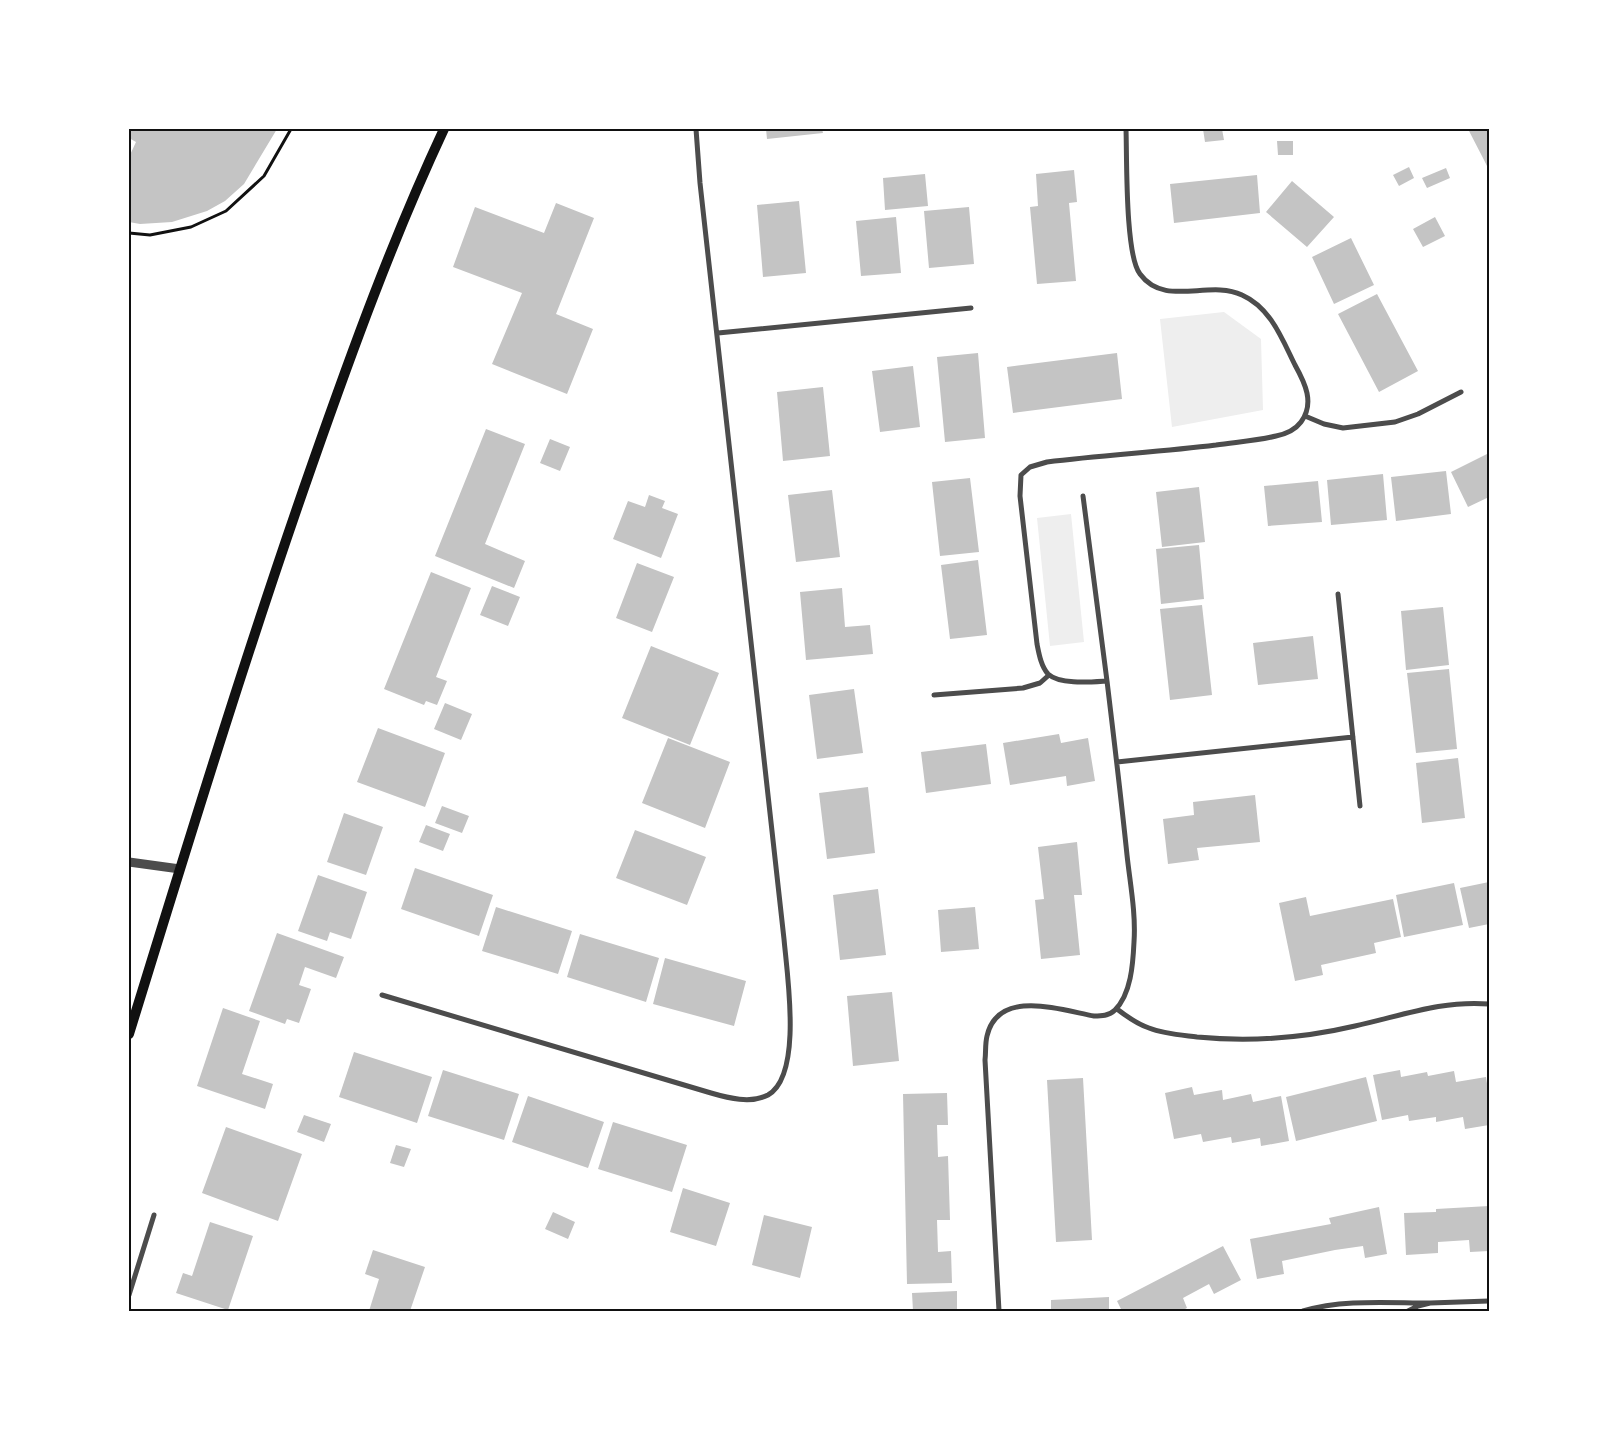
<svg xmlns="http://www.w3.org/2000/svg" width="1618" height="1440" viewBox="0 0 1618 1440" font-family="Lato,sans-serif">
  <rect width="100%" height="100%" fill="#fff"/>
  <path fill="#eee" d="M 1224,312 L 1261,339 L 1263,410 L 1172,427 L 1160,319 Z
    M 1071,514 L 1084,642 L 1050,646 L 1037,518 Z"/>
  <path fill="#c4c4c4" d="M 129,129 L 277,129 L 244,184 L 225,201 L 207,211 L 172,222 L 140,224 L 129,222 L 129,157 L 136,142 L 129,138 Z
    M 766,129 L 822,129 L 823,133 L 767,139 Z
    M 1203,129 L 1222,129 L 1224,140 L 1205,142 Z
    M 1468,129 L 1489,129 L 1489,170 L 1484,160 Z
    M 1277,141 L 1293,141 L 1293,155 L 1278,155 Z
    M 1409,167 L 1414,178 L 1399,186 L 1393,175 Z
    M 1446,168 L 1450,178 L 1427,188 L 1422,178 Z
    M 1074,170 L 1077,202 L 1069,203 L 1076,281 L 1037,284 L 1030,207 L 1038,206 L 1036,174 Z
    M 925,174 L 928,206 L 885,210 L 883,178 Z
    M 1257,175 L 1260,213 L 1174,223 L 1170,184 Z
    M 1292,181 L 1334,217 L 1307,247 L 1266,212 Z
    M 799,201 L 806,273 L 763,277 L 757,205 Z
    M 556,203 L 594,218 L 556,314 L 593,329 L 567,394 L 492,364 L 522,293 L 453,267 L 475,207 L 544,233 Z
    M 969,207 L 974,264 L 929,268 L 924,211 Z
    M 896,217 L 901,273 L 861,276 L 856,221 Z
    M 1435,217 L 1445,236 L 1423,247 L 1413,229 Z
    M 1351,238 L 1374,285 L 1334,304 L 1312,257 Z
    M 1377,294 L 1418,371 L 1379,392 L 1338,314 Z
    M 978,353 L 985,438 L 945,442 L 937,357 Z
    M 1117,353 L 1122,399 L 1013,413 L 1007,367 Z
    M 913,366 L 920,427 L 880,432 L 872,371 Z
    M 823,387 L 830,456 L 783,461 L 777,392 Z
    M 486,429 L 525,444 L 485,544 L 525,561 L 514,588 L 435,556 Z
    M 550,439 L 570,447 L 560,471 L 540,463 Z
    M 1489,453 L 1489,497 L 1468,507 L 1451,472 Z
    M 1446,471 L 1451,514 L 1396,521 L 1391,477 Z
    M 1383,474 L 1387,520 L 1331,525 L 1327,480 Z
    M 970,478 L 979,552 L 940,556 L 932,482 Z
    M 1318,481 L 1322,522 L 1268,526 L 1264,486 Z
    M 1199,487 L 1205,542 L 1162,547 L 1156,492 Z
    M 832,490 L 840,557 L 796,562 L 788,495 Z
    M 649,495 L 665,501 L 662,508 L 678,514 L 661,558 L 613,539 L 628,501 L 645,507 Z
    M 1199,545 L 1204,599 L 1161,604 L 1156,549 Z
    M 978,560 L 987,635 L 950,639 L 941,565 Z
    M 637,563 L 674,577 L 652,632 L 616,618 Z
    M 431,572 L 471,588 L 436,677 L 447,681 L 437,705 L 426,701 L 424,705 L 384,689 Z
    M 492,586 L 520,597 L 508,626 L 480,615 Z
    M 842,588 L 845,627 L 870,625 L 873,654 L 806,660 L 800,592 Z
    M 1202,605 L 1212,695 L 1170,700 L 1160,609 Z
    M 1443,607 L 1449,665 L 1406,670 L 1401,611 Z
    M 1313,636 L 1318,679 L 1258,685 L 1253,643 Z
    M 651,646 L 719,673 L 690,745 L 622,718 Z
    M 1449,669 L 1457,749 L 1416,753 L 1407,673 Z
    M 854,689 L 863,753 L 817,759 L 809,695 Z
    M 445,703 L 472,714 L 461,740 L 434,729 Z
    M 378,728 L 445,753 L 425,807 L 357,782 Z
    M 1059,734 L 1061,743 L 1088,738 L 1095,781 L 1067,786 L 1066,776 L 1010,785 L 1003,743 Z
    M 668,738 L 730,762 L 705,828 L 642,803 Z
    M 986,744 L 991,784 L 926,793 L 921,752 Z
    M 1458,758 L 1465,818 L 1422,823 L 1416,763 Z
    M 868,787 L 875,853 L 827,859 L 819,793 Z
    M 1255,795 L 1260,842 L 1197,848 L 1199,860 L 1168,864 L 1163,819 L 1194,815 L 1193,802 Z
    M 442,806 L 469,816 L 462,833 L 435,823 Z
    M 344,813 L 383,827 L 366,875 L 327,862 Z
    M 426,825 L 450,834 L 443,851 L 419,842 Z
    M 635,830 L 706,857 L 687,905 L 616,878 Z
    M 1077,842 L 1082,895 L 1074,895 L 1080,955 L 1041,959 L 1035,900 L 1044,899 L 1038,847 Z
    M 415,868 L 493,895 L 479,936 L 401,909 Z
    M 318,875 L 367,892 L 351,939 L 330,932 L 327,941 L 298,931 Z
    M 1489,882 L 1489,924 L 1469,928 L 1460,888 Z
    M 1454,883 L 1463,925 L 1404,937 L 1396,895 Z
    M 878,889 L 886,955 L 840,960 L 833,895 Z
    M 1306,897 L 1310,916 L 1393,899 L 1401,937 L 1374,943 L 1376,953 L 1321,965 L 1323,975 L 1295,981 L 1279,903 Z
    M 496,907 L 572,931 L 558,974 L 482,951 Z
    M 975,907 L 979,949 L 941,952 L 938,910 Z
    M 277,933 L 344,957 L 336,978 L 305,967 L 299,985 L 311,989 L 299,1023 L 287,1019 L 285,1024 L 249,1011 Z
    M 580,934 L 659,958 L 646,1002 L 567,977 Z
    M 665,958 L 746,981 L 734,1026 L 653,1004 Z
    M 892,992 L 899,1061 L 853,1066 L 847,996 Z
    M 223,1008 L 260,1021 L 242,1074 L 273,1084 L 265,1109 L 197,1086 Z
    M 354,1052 L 432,1077 L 417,1123 L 339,1097 Z
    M 443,1070 L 519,1094 L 504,1140 L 428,1116 Z
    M 1400,1070 L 1401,1077 L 1427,1072 L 1428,1076 L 1454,1071 L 1456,1082 L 1486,1077 L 1489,1096 L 1489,1125 L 1465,1129 L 1463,1117 L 1436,1122 L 1436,1117 L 1409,1121 L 1408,1115 L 1382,1120 L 1373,1075 Z
    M 1366,1077 L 1377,1121 L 1296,1141 L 1286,1097 Z
    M 1083,1078 L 1092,1240 L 1056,1242 L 1047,1080 Z
    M 1192,1087 L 1194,1095 L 1222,1090 L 1223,1100 L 1251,1094 L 1253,1102 L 1281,1096 L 1289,1141 L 1261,1146 L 1260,1138 L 1232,1143 L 1231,1137 L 1203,1142 L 1201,1134 L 1174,1139 L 1165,1093 Z
    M 947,1093 L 948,1125 L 937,1125 L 938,1157 L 948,1156 L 950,1220 L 937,1220 L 938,1252 L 951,1251 L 952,1283 L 907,1284 L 903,1094 Z
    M 528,1096 L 604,1122 L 588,1168 L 512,1142 Z
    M 304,1115 L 331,1124 L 324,1142 L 297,1132 Z
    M 613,1122 L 687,1145 L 672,1192 L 598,1169 Z
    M 226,1127 L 302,1154 L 278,1221 L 202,1193 Z
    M 396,1145 L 411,1149 L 404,1167 L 390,1163 Z
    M 683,1188 L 730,1203 L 716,1246 L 670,1232 Z
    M 1489,1206 L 1489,1251 L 1470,1252 L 1469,1240 L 1438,1242 L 1438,1253 L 1406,1255 L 1404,1213 L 1436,1212 L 1436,1209 Z
    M 1379,1207 L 1387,1254 L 1365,1258 L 1363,1246 L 1335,1250 L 1282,1261 L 1284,1274 L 1257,1279 L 1250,1239 L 1331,1224 L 1329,1218 Z
    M 553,1212 L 575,1222 L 568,1239 L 545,1229 Z
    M 764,1215 L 812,1227 L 800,1278 L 752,1265 Z
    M 210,1222 L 253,1236 L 228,1310 L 176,1293 L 183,1273 L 192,1276 Z
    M 1223,1246 L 1241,1280 L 1214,1294 L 1209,1284 L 1183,1298 L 1187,1308 L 1181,1311 L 1122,1311 L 1117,1301 Z
    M 373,1250 L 425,1267 L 410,1311 L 369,1311 L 379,1279 L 365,1274 Z
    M 957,1291 L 957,1311 L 913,1311 L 912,1293 Z
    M 1109,1297 L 1109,1311 L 1051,1311 L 1051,1300 Z"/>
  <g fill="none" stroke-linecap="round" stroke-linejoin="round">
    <path stroke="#111" stroke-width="3" d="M 129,233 L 150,235 L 191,227 L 226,211 L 264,176 L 291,129"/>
    <path stroke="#4c4c4c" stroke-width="5" d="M 718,333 L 971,308
      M 1305,416 L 1324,424 L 1343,428 L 1395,422 L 1418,414 L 1461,392
      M 1083,496 L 1107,681
      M 1338,594 L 1360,806
      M 934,695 L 1023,688 L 1040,683 L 1049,675
      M 1117,762 L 1353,737
      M 382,995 L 711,1093 C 728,1098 751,1104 768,1095 C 803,1075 787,974 784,939 L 700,183 L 696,129
      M 1117,1009 C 1126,1016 1137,1024 1149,1028 C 1164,1034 1181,1035 1197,1037 C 1250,1042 1304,1038 1355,1026 C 1401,1016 1442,1000 1489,1004
      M 129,1295 L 154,1215
      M 1430,1303 L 1489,1301
      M 999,1311 L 985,1060 C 986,1052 985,1044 987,1036 C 998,988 1061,1010 1094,1016 C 1101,1016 1109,1016 1115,1010 C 1131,994 1133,964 1134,942 C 1136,913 1130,883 1127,855 C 1121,797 1114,739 1107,681 C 1091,682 1060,685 1048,674 C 1041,666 1039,654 1037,644 L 1020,496 L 1021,475 L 1030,467 L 1047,462 C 1103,455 1160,452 1216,445 C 1236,442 1256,441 1276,436 C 1286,434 1295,430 1301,422 C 1315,403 1305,383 1295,365 C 1282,339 1271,308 1242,295 C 1209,279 1165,308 1140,274 C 1125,255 1127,157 1126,129
      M 1303,1311 C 1343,1299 1388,1303 1430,1303 L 1418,1306 L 1408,1311"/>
    <path stroke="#4c4c4c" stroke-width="9" d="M 129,862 L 180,869"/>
    <path stroke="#111" stroke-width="10" d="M 129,1034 C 188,843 246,653 312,465 C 352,351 393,238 444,129"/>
  </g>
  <rect width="1618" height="1440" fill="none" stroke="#ffffff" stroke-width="260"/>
  <rect x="130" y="130" width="1358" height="1180" fill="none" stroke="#111" stroke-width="2"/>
</svg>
